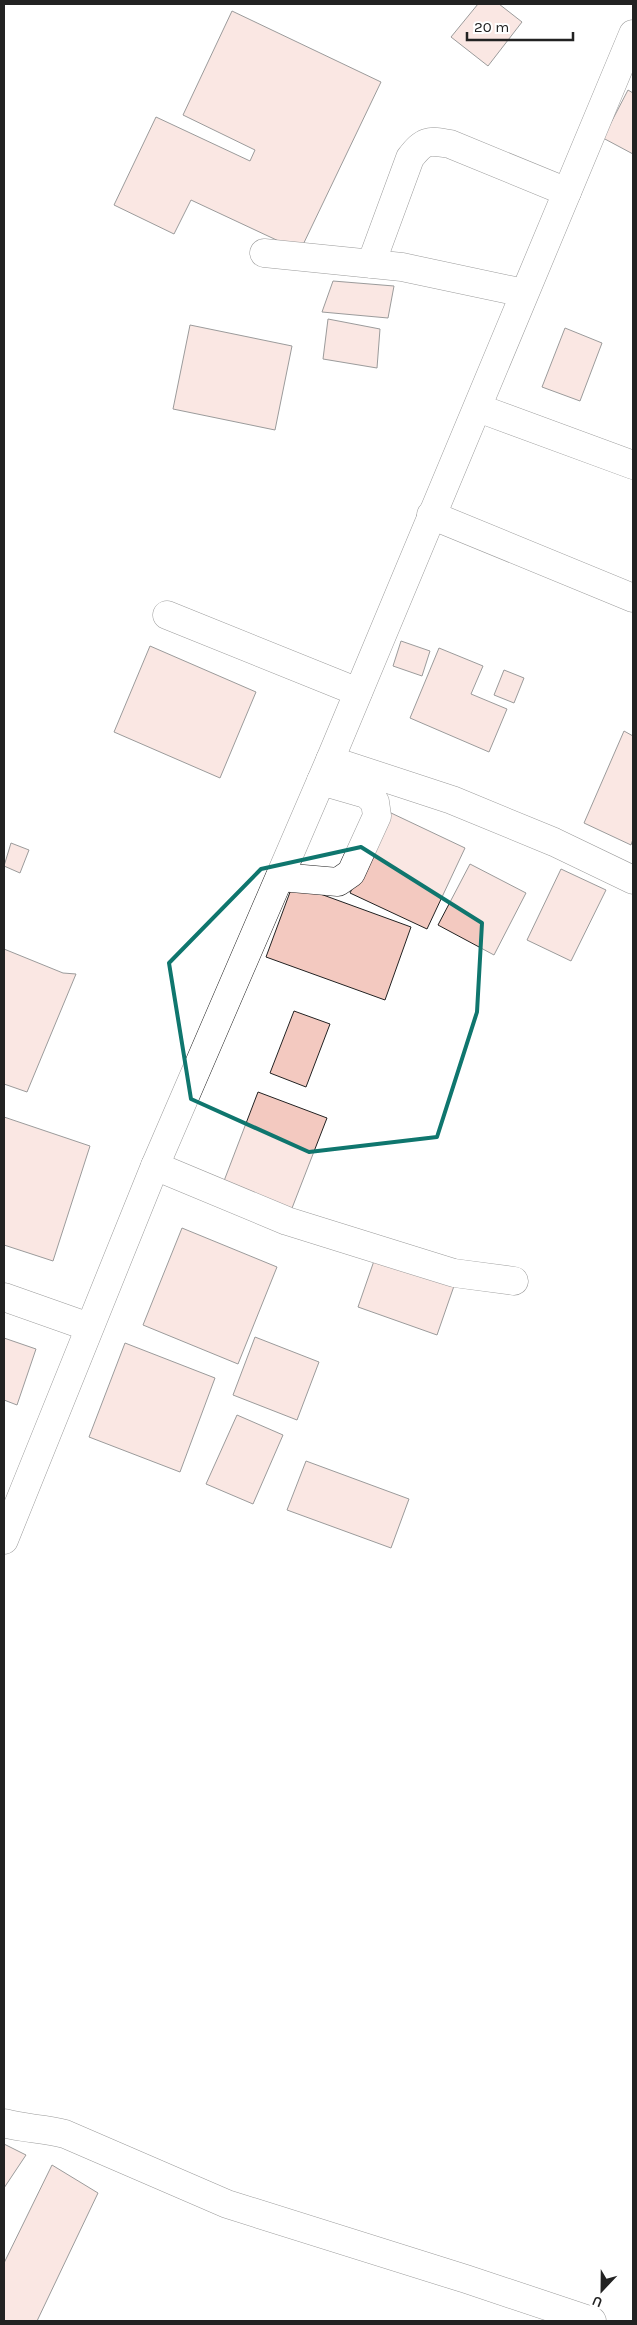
<svg xmlns="http://www.w3.org/2000/svg" width="637" height="2325" viewBox="0 0 637 2325" font-family="Karla,sans-serif">
  <rect width="100%" height="100%" fill="#fff"/>
  <path fill="#f3c9c0" stroke="#222" d="M 478,4 L 499,4 L 522,22 L 488,66 L 451,37 Z
    M 232,11 L 381,82 L 300,251 L 191,200 L 174,234 L 114,205 L 156,117 L 250,161 L 255,150 L 183,115 Z
    M 628,90 L 633,93 L 633,154 L 603,138 Z
    M 333,281 L 394,286 L 388,318 L 322,312 Z
    M 328,319 L 380,329 L 377,368 L 323,359 Z
    M 190,325 L 292,346 L 275,430 L 173,409 Z
    M 565,328 L 602,343 L 580,401 L 542,387 Z
    M 401,641 L 430,651 L 422,676 L 393,666 Z
    M 150,646 L 256,692 L 220,778 L 114,732 Z
    M 439,648 L 483,666 L 471,694 L 507,709 L 489,752 L 410,718 Z
    M 504,670 L 524,678 L 514,703 L 494,695 Z
    M 624,731 L 633,736 L 633,839 L 631,845 L 584,823 Z
    M 389,812 L 465,848 L 427,929 L 350,893 Z
    M 11,843 L 29,850 L 20,873 L 4,866 Z
    M 470,864 L 526,893 L 494,955 L 438,925 Z
    M 561,869 L 606,890 L 571,961 L 527,940 Z
    M 293,884 L 411,927 L 385,1000 L 266,957 Z
    M 4,949 L 63,973 L 76,974 L 27,1092 L 4,1084 Z
    M 294,1011 L 330,1024 L 306,1087 L 270,1073 Z
    M 258,1092 L 327,1118 L 287,1221 L 219,1194 Z
    M 4,1117 L 90,1146 L 53,1261 L 4,1245 Z
    M 182,1228 L 277,1267 L 238,1364 L 143,1325 Z
    M 375,1258 L 454,1286 L 437,1335 L 358,1307 Z
    M 255,1337 L 319,1362 L 297,1420 L 233,1395 Z
    M 4,1338 L 36,1349 L 17,1405 L 4,1400 Z
    M 125,1343 L 215,1378 L 180,1472 L 89,1437 Z
    M 237,1415 L 283,1435 L 253,1504 L 206,1484 Z
    M 306,1461 L 409,1499 L 391,1548 L 287,1510 Z
    M 4,2144 L 26,2155 L 4,2188 Z
    M 52,2165 L 98,2193 L 37,2321 L 4,2321 L 4,2263 Z"/>
  <g fill="none" stroke-linecap="round" stroke-linejoin="round">
    <defs>
      <path id="minor" d="M 264,253 L 402,267 L 524,293
        M 371,264 L 410,158 C 424,140 428,140 450,144 L 567,192
        M 478,408 L 633,465
        M 431,515 L 633,598
        M 167,615 L 358,692
        M 330,760 L 452,800 L 554,842 L 633,880
        M 280,877 L 338,882 L 351,873 L 377,816 L 375,802 L 366,794 L 321,781
        M 155,1166 L 287,1221 L 454,1273 L 514,1281
        M 4,1297 L 89,1327
        M 4,2123 C 24,2129 44,2128 65,2134 L 227,2204 L 466,2279 L 592,2321"/>
      <path id="major" d="M 4,1540 L 155,1166 L 330,760 L 633,34"/>
    </defs>
    <use href="#minor" stroke="#222" stroke-width="29"/>
    <use href="#major" stroke="#222" stroke-width="29"/>
    <use href="#minor" stroke="#fff" stroke-width="28"/>
    <use href="#major" stroke="#fff" stroke-width="28"/>
  </g>
  <path d="M0 0H637V2325H0ZM 361,847 L 482,923 L 477,1012 L 437,1137 L 309,1152 L 191,1099 L 169,963 L 261,869 Z" fill="#fff" fill-opacity=".55" fill-rule="evenodd"/>
  <path fill="none" stroke="#0f766e" stroke-width="4" stroke-linejoin="round" d="M 361,847 L 482,923 L 477,1012 L 437,1137 L 309,1152 L 191,1099 L 169,963 L 261,869 Z"/>
  <rect width="637" height="2325" fill="none" stroke="#222222" stroke-width="10"/>
  <g transform="translate(602 2290) rotate(202)" stroke="#ffffff" stroke-width="4" paint-order="stroke">
  <path d="M0-4L9 19L0 12L-9 19Z" fill="#222222"/>
  <text y="-8" font-size="14" font-weight="bold" text-anchor="middle" fill="#222222">U</text>
  </g>
  <path d="M467 32v8h106v-8" fill="none" stroke="#222222" stroke-width="2.5"/>
  <text x="474" y="32" font-size="15" fill="#222222" stroke="#ffffff" stroke-width="4" paint-order="stroke">20 m</text>
</svg>
